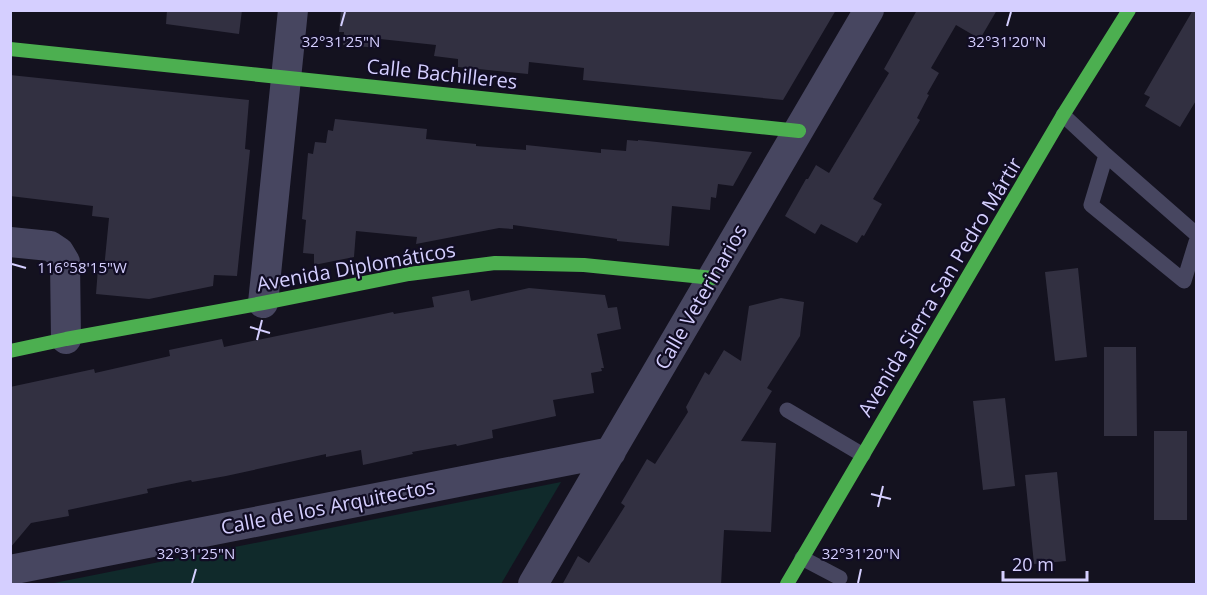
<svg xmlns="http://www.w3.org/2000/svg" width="1207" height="595" viewBox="0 0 1207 595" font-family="'Open Sans',sans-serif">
  <rect width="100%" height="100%" fill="#14121f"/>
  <path fill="#102a2b" d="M 561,482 L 501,584 L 49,584 Z"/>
  <path fill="#323041" d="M 167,10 L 242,10 L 239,34 L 166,24 Z
    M 341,10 L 836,10 L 783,100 L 583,80 L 584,68 L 529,62 L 528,74 L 458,67 L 458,59 L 434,56 L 436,45 L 380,39 L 379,48 L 343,45 L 344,32 L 339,32 Z
    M 917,10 L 997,10 L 980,39 L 956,25 L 931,68 L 939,73 L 927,94 L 929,95 L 917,118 L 920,120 L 873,199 L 882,204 L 864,236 L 862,235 L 857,243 L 821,224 L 815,234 L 785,216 L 806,179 L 808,179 L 816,165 L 829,173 L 889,73 L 884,69 Z
    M 1193,10 L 1197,10 L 1197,99 L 1180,127 L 1145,106 L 1150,97 L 1144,94 Z
    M 10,75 L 249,100 L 245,149 L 250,150 L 237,276 L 214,275 L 213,286 L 149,299 L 96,294 L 98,268 L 104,269 L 109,218 L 92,216 L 93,206 L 10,196 Z
    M 335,119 L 427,129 L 426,139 L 476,144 L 476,146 L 526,150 L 526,145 L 601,153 L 601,149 L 626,151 L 627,140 L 638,141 L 638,140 L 752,152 L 733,186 L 718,184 L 716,198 L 711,197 L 710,210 L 672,206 L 669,246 L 617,241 L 617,239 L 513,225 L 513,229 L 499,228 L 416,244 L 417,237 L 356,231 L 354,257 L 314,265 L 314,254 L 303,253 L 306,220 L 302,219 L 308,153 L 313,154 L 315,142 L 326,143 L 328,130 L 333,131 Z
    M 1078,268 L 1087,357 L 1055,361 L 1045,272 Z
    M 529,288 L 605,295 L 608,308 L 617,307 L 621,329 L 597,334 L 604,368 L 601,368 L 602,371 L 591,373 L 594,393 L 553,400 L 556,416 L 492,430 L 493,438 L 457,446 L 456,444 L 412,452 L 413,454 L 363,465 L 361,450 L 326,457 L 326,454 L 226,476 L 192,482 L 191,480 L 147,489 L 148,493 L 68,510 L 69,516 L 31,523 L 10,548 L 10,387 L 94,369 L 95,373 L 170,356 L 169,350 L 222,339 L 224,347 L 393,312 L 394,314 L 434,307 L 432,297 L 469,290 L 471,301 Z
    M 781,298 L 804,302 L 800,336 L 767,388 L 772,391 L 741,441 L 776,443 L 771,532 L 724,530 L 721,585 L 562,585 L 578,556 L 589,563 L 625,506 L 621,503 L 647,459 L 655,464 L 688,412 L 686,407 L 705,372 L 709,375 L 724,350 L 741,361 L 749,306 Z
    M 1104,347 L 1136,347 L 1137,436 L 1104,436 Z
    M 1005,398 L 1015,486 L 983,490 L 973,401 Z
    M 1154,431 L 1187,431 L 1187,520 L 1154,520 Z
    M 1057,472 L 1066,561 L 1034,564 L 1025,475 Z"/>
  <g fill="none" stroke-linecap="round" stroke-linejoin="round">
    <path stroke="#474660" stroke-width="15" d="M 1063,115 L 1106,155 L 1196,234
      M 1106,155 L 1091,205 L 1184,281 L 1196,242
      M 787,410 L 863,455
      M 802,558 L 840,578"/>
    <path stroke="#474660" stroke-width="30" d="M 10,242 L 50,246 L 59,252 L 65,262 L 66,339
      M 263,303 L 293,10
      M 10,570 L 611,452
      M 533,584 L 869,10"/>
    <path stroke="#4caf50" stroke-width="14" d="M 10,49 L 799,131
      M 10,351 L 66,339 L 263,303 L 409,274 L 495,263 L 584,265 L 713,278
      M 787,584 L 1063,115 L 1129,10"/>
  </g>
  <path fill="none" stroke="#d5cfff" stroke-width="2" d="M 341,26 L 345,12M 1007,26 L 1011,12M 12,264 L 26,268M 250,327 L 270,333M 257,340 L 262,320M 871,494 L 891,499M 878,507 L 883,486M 192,583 L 196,569M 858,583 L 861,569"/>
  <g text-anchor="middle" stroke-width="4.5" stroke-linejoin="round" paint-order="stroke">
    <g font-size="20" fill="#d5cfff" stroke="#110d24">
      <text transform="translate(442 74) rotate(6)" y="7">Calle Bachilleres</text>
      <text transform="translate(356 267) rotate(-10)" y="7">Avenida Diplomáticos</text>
      <text transform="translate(940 287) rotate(-59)" y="7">Avenida Sierra San Pedro Mártir</text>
      <text transform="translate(701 297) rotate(-60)" y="7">Calle Veterinarios</text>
      <text transform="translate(328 507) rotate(-11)" y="7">Calle de los Arquitectos</text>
    </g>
  </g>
  <g font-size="15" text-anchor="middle" fill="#d5cfff" stroke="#110d24" stroke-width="4.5" stroke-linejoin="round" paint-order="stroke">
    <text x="341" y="47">32°31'25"N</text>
    <text x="1007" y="47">32°31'20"N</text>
    <text x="82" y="273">116°58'15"W</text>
    <text x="196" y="559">32°31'25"N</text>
    <text x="861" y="559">32°31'20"N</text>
  </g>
  <rect width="1207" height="595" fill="none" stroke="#d5cfff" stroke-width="24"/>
  <path d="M1003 571v9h84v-9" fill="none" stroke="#d5cfff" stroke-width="3"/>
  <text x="1012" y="571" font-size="18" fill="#d5cfff" stroke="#110d24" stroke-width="4.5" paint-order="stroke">20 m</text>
</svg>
